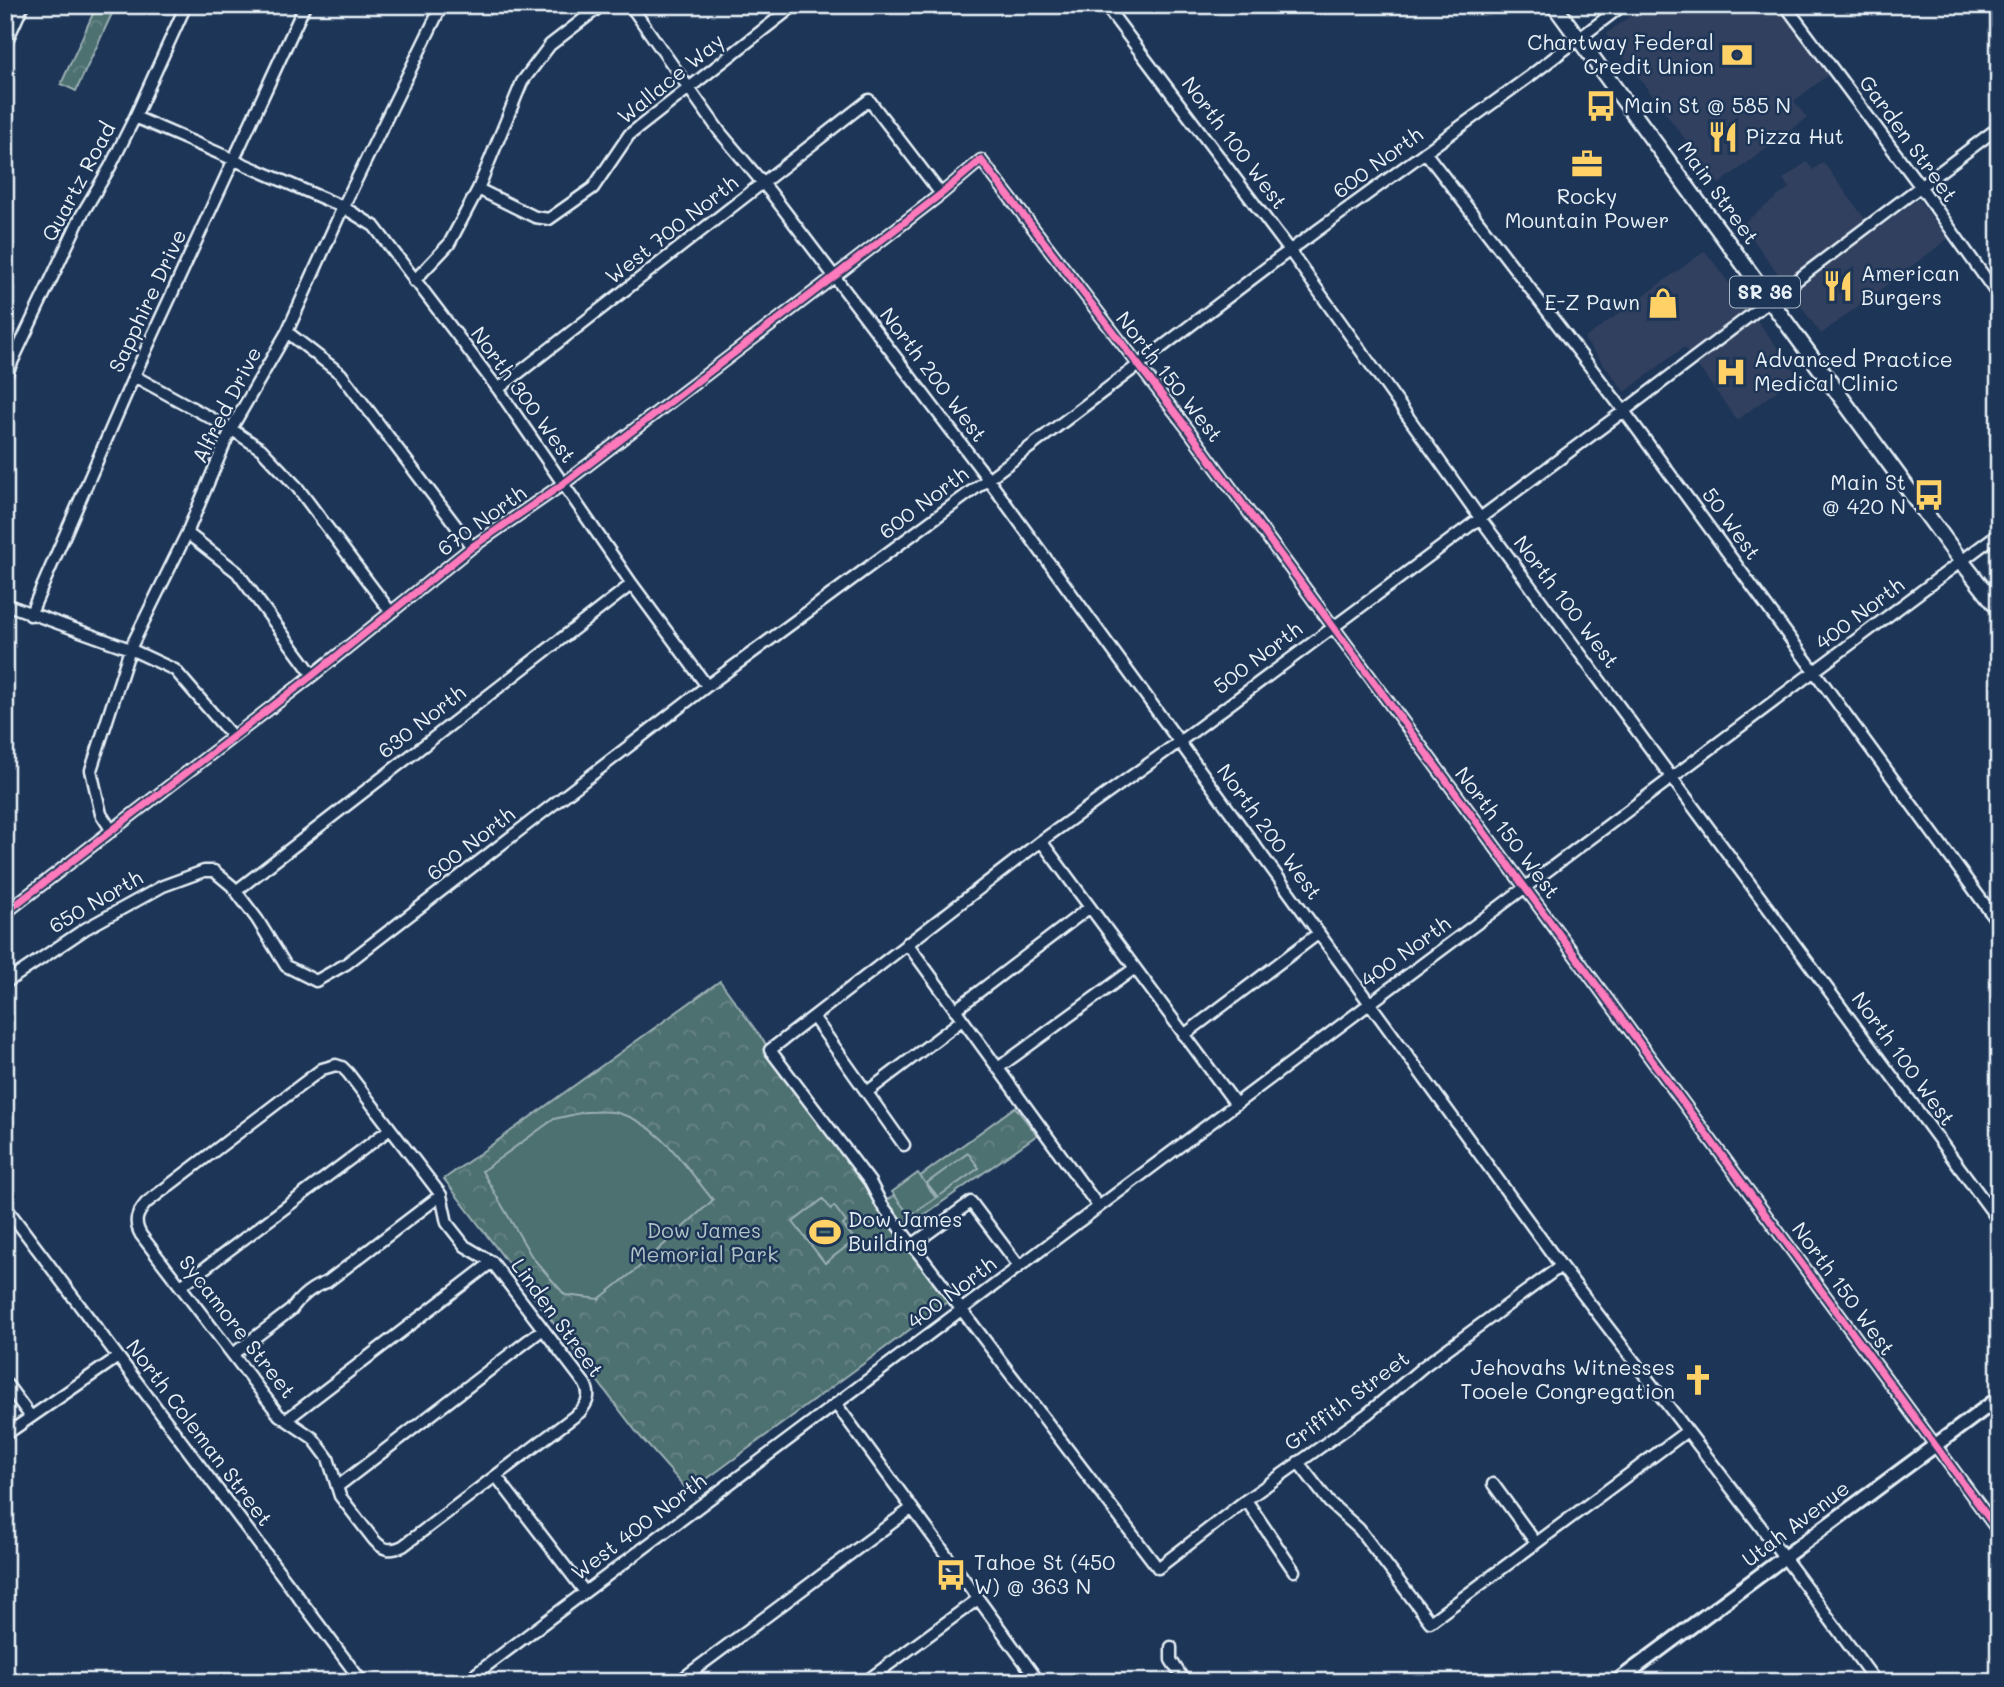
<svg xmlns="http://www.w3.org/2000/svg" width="2004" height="1687" viewBox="0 0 2004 1687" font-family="Mali,sans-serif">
  <defs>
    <pattern id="park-crowns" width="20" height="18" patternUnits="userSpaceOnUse" patternTransform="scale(1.75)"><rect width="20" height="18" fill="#4e7070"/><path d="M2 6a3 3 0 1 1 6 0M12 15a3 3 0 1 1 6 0" fill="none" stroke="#688585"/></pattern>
  </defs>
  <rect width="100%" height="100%" fill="#1d3557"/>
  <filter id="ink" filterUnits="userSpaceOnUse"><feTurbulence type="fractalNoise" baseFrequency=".0143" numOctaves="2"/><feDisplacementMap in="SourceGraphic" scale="14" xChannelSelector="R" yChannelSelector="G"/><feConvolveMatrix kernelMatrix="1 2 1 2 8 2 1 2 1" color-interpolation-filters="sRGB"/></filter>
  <g filter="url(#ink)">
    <path fill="#31415e" d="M 1645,5 L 1776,5 L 1828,75 L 1794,101 L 1807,118 L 1719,184 L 1606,34 Z
      M 1807,162 L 1813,170 L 1823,162 L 1874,231 L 1918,199 L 1948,239 L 1821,334 L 1742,224 L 1789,188 L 1783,179 Z
      M 1705,251 L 1798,375 L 1737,420 L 1684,347 L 1625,392 L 1584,339 Z"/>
    <path fill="url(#park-crowns)" stroke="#9bb0b4" stroke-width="2" d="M 97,5 L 116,5 L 76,91 L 61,84 Z
      M 720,981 L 882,1204 L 1015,1107 L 1037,1135 L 900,1232 L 950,1300 L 689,1492 L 638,1434 L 444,1179 Z"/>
    <path fill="#4e7070" stroke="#9bb0b4" stroke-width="2" d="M 585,1112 C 595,1112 608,1110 618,1113 C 661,1124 686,1168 713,1200 L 637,1269 L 599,1299 L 565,1295 L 532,1257 L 482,1171 L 554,1119 Z
      M 968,1153 L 979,1168 L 938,1197 L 927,1183 Z
      M 918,1173 L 936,1198 L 910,1216 L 892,1192 Z
      M 823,1199 L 831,1209 L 834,1206 L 846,1222 L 843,1225 L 855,1240 L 825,1263 L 793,1222 Z"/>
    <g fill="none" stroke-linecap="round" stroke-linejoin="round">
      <defs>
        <path id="minor" d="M 630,5 L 720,132 L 771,193 L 988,479 L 1561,1266 L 1784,1557 L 1876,1682
          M 1105,5 L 1290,251 L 1480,518 L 1999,1221
          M 1785,5 L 1920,186 L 1999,297
          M 5,45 L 23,5
          M 135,117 L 343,207 L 374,226 L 498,389 L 632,584 L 707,686
          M 1425,152 L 1624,411 L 1999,924
          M 478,189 L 535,217 L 549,219 L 593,188 L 629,135 L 791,8 L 789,5
          M 414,281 L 449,244 L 478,189 L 522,82 L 550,45 L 602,5
          M 287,332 L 341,374 L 472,547
          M 134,376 L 231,429 L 261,449 L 297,487 L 390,611
          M 5,377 L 81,216 L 110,167 L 135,117 L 186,5
          M 498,389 L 869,100 L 941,194
          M 187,533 L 237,572 L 313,675
          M 5,604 L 130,649 L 175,670 L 232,736
          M 30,615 L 134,376 L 305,5
          M 112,831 L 101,814 L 91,770 L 130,649 L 187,533 L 231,429 L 287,332 L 343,207 L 442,5
          M 1041,841 L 1235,1103
          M 236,891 L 632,584
          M 5,913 L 313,675 L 472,547 L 563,484 L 835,276 L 941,194 L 981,160 L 1187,428 L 1999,1532
          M 907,943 L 1098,1206
          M 5,983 L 85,929 L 163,886 L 204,871 L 214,871 L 232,886 L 257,919 L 286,966 L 316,981 L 346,964 L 707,686 L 988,479 L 1278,259 L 1530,76 L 1623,5
          M 955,1010 L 1090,907
          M 814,1018 L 904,1145
          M 1184,1035 L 1319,933
          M 336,1065 L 342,1067 L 348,1073 L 441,1195 L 447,1223 L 465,1246 L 492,1262 L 585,1384 C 591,1395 588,1402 580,1412 L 403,1546 C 390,1552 383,1550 374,1540 L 340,1496 L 328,1458 L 313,1438 L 279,1415 L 141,1235 C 133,1221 137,1214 146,1203 L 322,1069 Z
          M 998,1068 L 1135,968
          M 867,1092 L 962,1020
          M 5,1206 L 362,1682
          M 912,1245 L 971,1202 L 1019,1266
          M 1561,1266 L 1424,1366 L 1367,1414 L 1246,1500 L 1158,1568 L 882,1205 L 870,1182 L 770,1050 L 1041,841 L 1179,742 L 1624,411 L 1999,127
          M 181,1286 L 390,1129
          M 233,1354 L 291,1310 C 300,1297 312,1287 327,1282 L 441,1195
          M 5,1382 L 31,1417
          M 836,1404 L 1039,1682
          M 286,1420 L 492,1262
          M 5,1435 L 118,1357
          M 1298,1462 L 1329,1502 L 1359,1529 L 1430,1622 L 1687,1431
          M 496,1476 L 585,1592
          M 1493,1484 L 1536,1543
          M 337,1487 L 543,1329
          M 1246,1500 L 1294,1571
          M 1171,1647 L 1171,1660 L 1185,1682
          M 465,1682 C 976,1299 1487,915 1999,533
          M 678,1682 L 912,1508
          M 865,1682 L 978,1599"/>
        <path id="major" d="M 1616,1682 L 1999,1398"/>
        <path id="highway" d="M 1554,5 L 1952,549 L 1999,609"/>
      </defs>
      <use href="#minor" stroke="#e8f1f8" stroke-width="15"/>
      <use href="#major" stroke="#e8f1f8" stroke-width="18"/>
      <use href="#highway" stroke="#e8f1f8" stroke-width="19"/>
      <use href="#minor" stroke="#1d3557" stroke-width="10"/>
      <use href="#major" stroke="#1d3557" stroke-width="12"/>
      <use href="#highway" stroke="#1d3557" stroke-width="14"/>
      <defs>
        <path id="cycleway" d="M 5,913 L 313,675 L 472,547 L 563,484 L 835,276 L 941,194 L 981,160 L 1187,428 L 1999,1532"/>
      </defs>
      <use href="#cycleway" stroke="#1d3557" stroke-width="11"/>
      <use href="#cycleway" stroke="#fd7abc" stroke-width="7"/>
    </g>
  </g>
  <defs>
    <symbol id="bank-bare" viewBox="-9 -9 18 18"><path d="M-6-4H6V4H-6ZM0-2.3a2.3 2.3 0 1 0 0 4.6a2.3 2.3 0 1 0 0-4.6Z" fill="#ffd166" stroke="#1d3557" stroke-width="2.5" paint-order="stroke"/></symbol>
    <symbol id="bus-bare" viewBox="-9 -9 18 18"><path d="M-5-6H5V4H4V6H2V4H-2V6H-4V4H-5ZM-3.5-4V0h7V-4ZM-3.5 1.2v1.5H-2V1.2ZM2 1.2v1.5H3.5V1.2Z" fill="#ffd166" stroke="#1d3557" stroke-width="2.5" paint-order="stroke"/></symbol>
    <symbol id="restaurant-bare" viewBox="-9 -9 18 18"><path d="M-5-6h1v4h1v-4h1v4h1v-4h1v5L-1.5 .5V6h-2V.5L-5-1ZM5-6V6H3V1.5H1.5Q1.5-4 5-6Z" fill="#ffd166" stroke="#1d3557" stroke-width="2.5" paint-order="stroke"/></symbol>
    <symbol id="office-bare" viewBox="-9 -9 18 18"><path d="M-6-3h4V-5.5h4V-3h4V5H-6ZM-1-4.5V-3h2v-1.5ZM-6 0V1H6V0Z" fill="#ffd166" stroke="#1d3557" stroke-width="2.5" paint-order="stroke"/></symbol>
    <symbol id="shop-bare" viewBox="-9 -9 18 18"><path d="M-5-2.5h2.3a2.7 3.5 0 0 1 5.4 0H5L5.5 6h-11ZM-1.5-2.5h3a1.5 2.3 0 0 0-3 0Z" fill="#ffd166" stroke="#1d3557" stroke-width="2.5" paint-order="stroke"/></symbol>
    <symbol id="hospital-bare" viewBox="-9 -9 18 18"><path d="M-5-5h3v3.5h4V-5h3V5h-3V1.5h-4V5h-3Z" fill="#ffd166" stroke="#1d3557" stroke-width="2.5" paint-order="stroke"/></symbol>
    <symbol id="stadium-bare" viewBox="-9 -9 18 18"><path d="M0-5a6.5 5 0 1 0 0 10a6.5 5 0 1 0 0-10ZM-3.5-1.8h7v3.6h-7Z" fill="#ffd166" stroke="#1d3557" stroke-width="2.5" paint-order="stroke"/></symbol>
    <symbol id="church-bare" viewBox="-9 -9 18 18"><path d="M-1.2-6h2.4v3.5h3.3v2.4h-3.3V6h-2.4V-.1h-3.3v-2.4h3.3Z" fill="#ffd166" stroke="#1d3557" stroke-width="2.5" paint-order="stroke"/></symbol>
  </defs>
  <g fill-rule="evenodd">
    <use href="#bank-bare" x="1715" y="33" width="44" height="44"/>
    <use href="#bus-bare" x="1579" y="84" width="44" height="44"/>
    <use href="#restaurant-bare" x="1701" y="115" width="44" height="44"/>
    <use href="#office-bare" x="1565" y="142" width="44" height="44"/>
    <use href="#restaurant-bare" x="1816" y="264" width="44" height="44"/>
    <use href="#shop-bare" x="1641" y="281" width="44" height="44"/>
    <use href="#hospital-bare" x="1709" y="350" width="44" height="44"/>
    <use href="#bus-bare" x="1907" y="473" width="44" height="44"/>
    <use href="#stadium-bare" x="803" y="1210" width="44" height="44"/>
    <use href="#church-bare" x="1676" y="1358" width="44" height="44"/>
    <use href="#bus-bare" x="929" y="1553" width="44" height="44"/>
  </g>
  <g text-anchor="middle" stroke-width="5" stroke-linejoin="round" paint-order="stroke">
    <rect fill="#1d3557" stroke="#abb9c8" stroke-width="2" x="1730" y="276.5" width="70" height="31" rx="5"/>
    <g font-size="19" font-weight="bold" fill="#e8f1f8">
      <text x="1765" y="299">SR 36</text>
    </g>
    <g font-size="21" fill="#e8f1f8" stroke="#1d3557" text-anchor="start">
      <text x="1714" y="50" text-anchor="end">Chartway Federal<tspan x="1714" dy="24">Credit Union</tspan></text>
      <text x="1624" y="113">Main St @ 585 N</text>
      <text x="1746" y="144">Pizza Hut</text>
      <text x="1587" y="204" text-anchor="middle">Rocky<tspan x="1587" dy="24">Mountain Power</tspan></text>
      <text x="1861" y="281">American<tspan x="1861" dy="24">Burgers</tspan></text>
      <text x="1640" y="310" text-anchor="end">E-Z Pawn</text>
      <text x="1754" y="367">Advanced Practice<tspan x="1754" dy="24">Medical Clinic</tspan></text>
      <text x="1906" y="490" text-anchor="end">Main St<tspan x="1906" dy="24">@ 420 N</tspan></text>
      <text x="848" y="1227">Dow James<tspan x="848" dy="24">Building</tspan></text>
      <text x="1675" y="1375" text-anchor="end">Jehovahs Witnesses<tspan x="1675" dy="24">Tooele Congregation</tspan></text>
      <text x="974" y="1570">Tahoe St (450<tspan x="974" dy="24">W) @ 363 N</tspan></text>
    </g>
    <g font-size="21" fill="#e8f1f8" stroke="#1d3557">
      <text transform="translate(671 79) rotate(-39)" y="7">Wallace Way</text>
      <text transform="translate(1908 139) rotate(54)" y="7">Garden Street</text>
      <text transform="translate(1234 143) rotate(53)" y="7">North 100 West</text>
      <text transform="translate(1378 163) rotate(-36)" y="7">600 North</text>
      <text transform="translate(79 182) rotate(-62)" y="7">Quartz Road</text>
      <text transform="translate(1718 193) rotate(54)" y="7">Main Street</text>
      <text transform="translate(672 230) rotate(-38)" y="7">West 700 North</text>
      <text transform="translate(148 301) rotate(-65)" y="7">Sapphire Drive</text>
      <text transform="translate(933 375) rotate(53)" y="7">North 200 West</text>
      <text transform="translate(1169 377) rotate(52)" y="7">North 150 West</text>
      <text transform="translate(523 395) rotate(54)" y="7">North 300 West</text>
      <text transform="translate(227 405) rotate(-63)" y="7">Alfred Drive</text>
      <text transform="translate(924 503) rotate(-37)" y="7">600 North</text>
      <text transform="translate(482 521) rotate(-36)" y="7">670 North</text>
      <text transform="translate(1731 524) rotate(54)" y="7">50 West</text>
      <text transform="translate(1566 602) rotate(53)" y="7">North 100 West</text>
      <text transform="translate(1860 614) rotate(-37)" y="7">400 North</text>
      <text transform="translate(1258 658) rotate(-37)" y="7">500 North</text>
      <text transform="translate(422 722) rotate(-38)" y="7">630 North</text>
      <text transform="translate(1269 832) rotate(54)" y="7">North 200 West</text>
      <text transform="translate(1507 833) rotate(53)" y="7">North 150 West</text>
      <text transform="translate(471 844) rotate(-38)" y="7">600 North</text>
      <text transform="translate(96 902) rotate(-30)" y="7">650 North</text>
      <text transform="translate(1406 952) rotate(-36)" y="7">400 North</text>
      <text transform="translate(1903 1059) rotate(54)" y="7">North 100 West</text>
      <text transform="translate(1843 1289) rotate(54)" y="7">North 150 West</text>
      <text transform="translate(952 1293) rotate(-37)" y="7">400 North</text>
      <text transform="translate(557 1318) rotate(54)" y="7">Linden Street</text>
      <text transform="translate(237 1327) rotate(52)" y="7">Sycamore Street</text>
      <text transform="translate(1347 1401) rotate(-37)" y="7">Griffith Street</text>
      <text transform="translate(199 1433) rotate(53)" y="7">North Coleman Street</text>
      <text transform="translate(1796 1524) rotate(-37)" y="7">Utah Avenue</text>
      <text transform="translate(639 1527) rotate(-37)" y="7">West 400 North</text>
    </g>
    <g font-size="21" fill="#b2c4c8" stroke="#1d3557">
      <text x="704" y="1238">Dow James<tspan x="704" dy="24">Memorial Park</tspan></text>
    </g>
  </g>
  <rect width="2004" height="1687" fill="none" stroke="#1d3557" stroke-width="28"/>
  <rect x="14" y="14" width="1976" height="1659" fill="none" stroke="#e8f1f8" stroke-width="2.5" filter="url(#ink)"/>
</svg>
